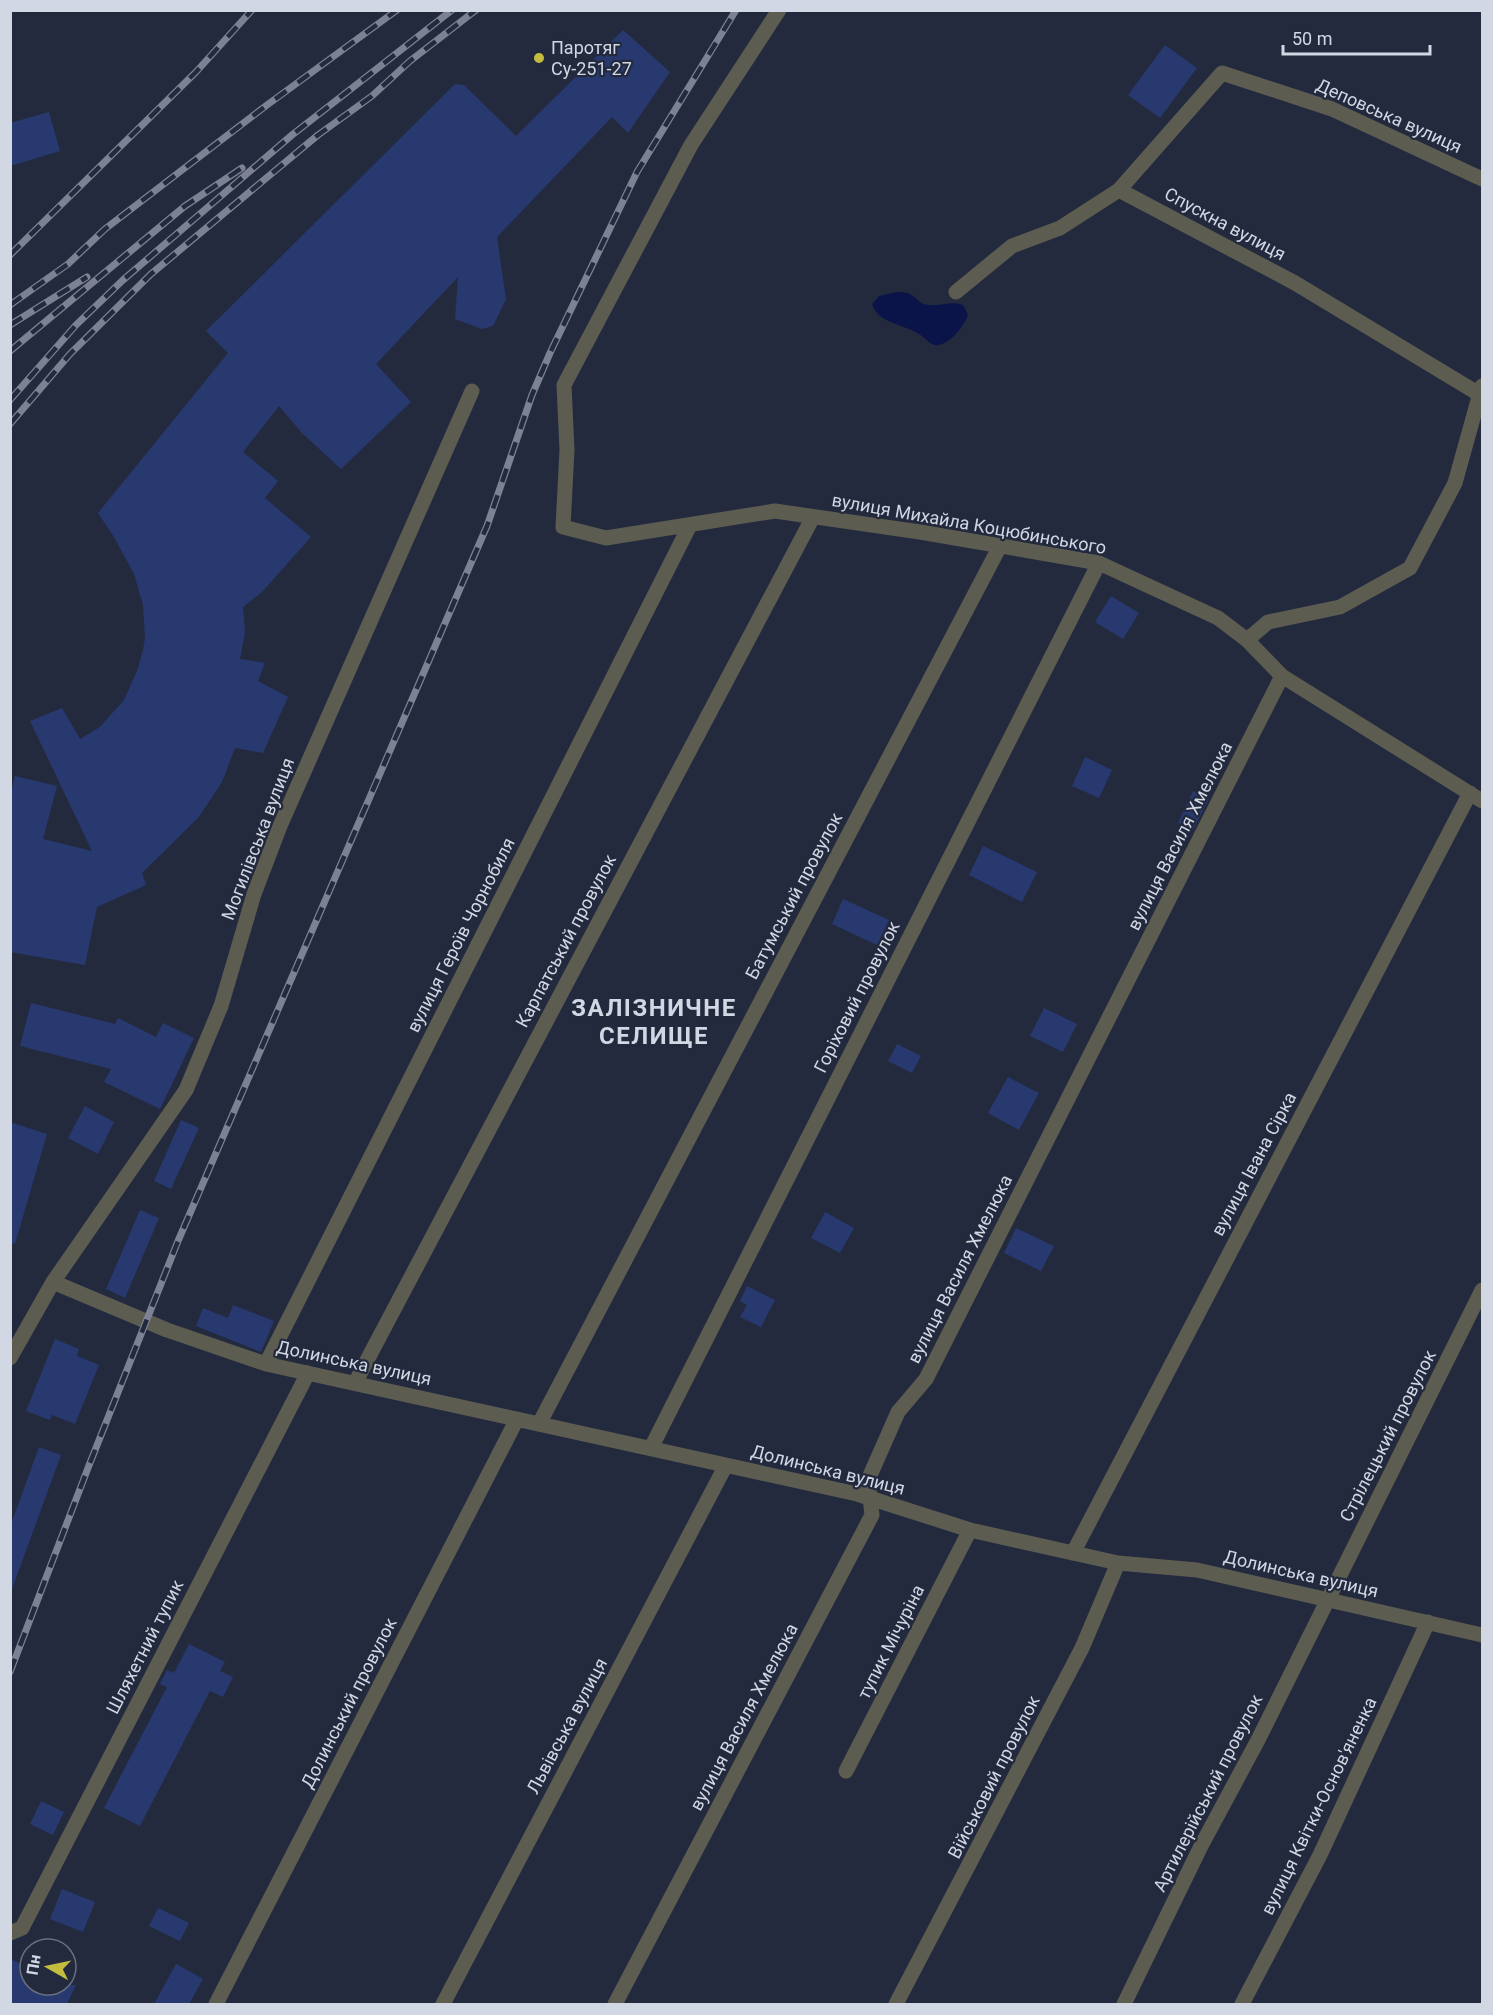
<svg xmlns="http://www.w3.org/2000/svg" width="1493" height="2015" viewBox="0 0 1493 2015" font-family="Roboto,sans-serif">
  <rect width="100%" height="100%" fill="#232a3e"/>
  <path fill="#0a1448" d="M 897,292 C 917,291 915,303 928,305 C 940,307 950,300 963,305 L 968,315 C 963,327 952,342 939,345 C 931,347 925,337 919,334 C 908,327 894,325 883,318 C 878,315 874,310 872,304 L 879,296 Z"/>
  <path fill="#283970" d="M 623,30 L 670,72 L 628,133 L 612,117 L 497,237 L 506,299 L 493,326 L 482,329 L 455,319 L 458,277 L 376,364 L 411,402 L 341,469 L 302,433 L 279,406 L 243,452 L 278,481 L 265,498 L 311,537 L 262,592 L 243,607 L 245,633 L 240,659 L 265,663 L 258,681 L 288,697 L 263,753 L 235,748 L 222,782 L 198,818 L 142,873 L 146,885 L 97,907 L 85,965 L 10,952 L 10,796 L 15,776 L 57,786 L 43,839 L 92,851 L 30,721 L 62,708 L 80,739 L 100,727 L 124,700 L 137,671 L 143,650 L 145,638 L 143,605 L 134,574 L 114,537 L 98,513 L 228,353 L 206,331 L 455,84 L 464,85 L 516,136 Z
    M 1165,45 L 1197,68 L 1160,118 L 1128,95 Z
    M 49,112 L 60,151 L 10,166 L 10,123 Z
    M 1111,596 L 1139,613 L 1123,639 L 1095,622 Z
    M 1085,757 L 1112,770 L 1099,798 L 1072,786 Z
    M 1193,791 L 1209,799 L 1193,830 L 1178,823 Z
    M 983,846 L 1037,872 L 1022,902 L 969,875 Z
    M 843,899 L 889,920 L 877,945 L 832,924 Z
    M 31,1003 L 115,1024 L 118,1018 L 156,1037 L 163,1023 L 194,1038 L 160,1109 L 104,1082 L 111,1069 L 20,1046 Z
    M 1044,1008 L 1077,1024 L 1063,1052 L 1030,1036 Z
    M 897,1044 L 921,1056 L 912,1073 L 888,1061 Z
    M 1008,1077 L 1039,1093 L 1019,1130 L 988,1113 Z
    M 85,1106 L 114,1122 L 98,1154 L 68,1138 Z
    M 181,1120 L 199,1128 L 171,1189 L 154,1181 Z
    M 10,1122 L 47,1134 L 15,1244 L 10,1243 Z
    M 140,1210 L 159,1218 L 125,1298 L 106,1289 Z
    M 825,1212 L 854,1228 L 840,1253 L 811,1238 Z
    M 1016,1228 L 1054,1246 L 1041,1271 L 1004,1253 Z
    M 747,1286 L 775,1300 L 761,1327 L 740,1317 L 747,1305 L 740,1301 Z
    M 233,1305 L 274,1321 L 261,1352 L 196,1326 L 203,1308 L 228,1318 Z
    M 55,1339 L 79,1349 L 77,1356 L 99,1365 L 75,1424 L 52,1415 L 50,1420 L 26,1411 Z
    M 39,1447 L 61,1455 L 12,1589 L 10,1588 L 10,1527 Z
    M 189,1644 L 225,1662 L 220,1671 L 233,1677 L 223,1697 L 210,1691 L 140,1826 L 104,1808 L 167,1687 L 160,1684 L 167,1670 L 174,1673 Z
    M 41,1801 L 64,1812 L 53,1835 L 30,1824 Z
    M 62,1889 L 95,1902 L 83,1932 L 50,1919 Z
    M 158,1908 L 189,1923 L 180,1941 L 149,1926 Z
    M 10,1959 L 30,1968 L 30,1985 L 76,1985 L 67,2004 L 10,2004 Z
    M 176,1964 L 203,1979 L 189,2004 L 154,2004 Z"/>
  <g fill="none" stroke-linecap="round" stroke-linejoin="round">
    <path stroke="#5c5c51" stroke-width="15" d="M 779,10 L 691,145 L 564,385 L 567,450 L 563,527 L 606,538 L 775,511 L 920,532 L 1099,563 L 1218,618 L 1247,640 L 1282,676 L 1482,801
      M 1119,190 L 1222,73 L 1332,109 L 1482,179
      M 956,292 L 1012,246 L 1060,228 L 1119,190 L 1295,283 L 1479,394
      M 1247,640 L 1268,622 L 1340,607 L 1410,568 L 1455,483 L 1482,386
      M 53,1282 L 167,1330 L 266,1364 L 857,1494 L 970,1530 L 1118,1563 L 1197,1570 L 1482,1635
      M 10,1358 L 53,1282 L 186,1090 L 221,1006 L 254,894 L 280,826 L 472,391
      M 266,1364 L 690,525
      M 355,1383 L 813,517
      M 539,1424 L 1000,546
      M 651,1448 L 1099,563
      M 1073,1553 L 1470,793
      M 846,1771 L 970,1530
      M 10,1933 L 22,1928 L 308,1373
      M 216,2004 L 517,1419
      M 443,2004 L 726,1465
      M 615,2004 L 872,1515 L 868,1480 L 898,1412 L 926,1379 L 1282,676
      M 896,2004 L 1082,1648 L 1118,1563
      M 1124,2004 L 1201,1846 L 1258,1740 L 1482,1290
      M 1242,2004 L 1320,1855 L 1428,1622"/>
    <defs>
      <path id="rail" d="M 10,255 L 196,72 L 252,10
        M 10,305 L 68,264 L 105,229 L 267,105 L 397,10
        M 10,325 L 87,277
        M 10,351 L 185,206 L 242,168
        M 10,400 L 76,325 L 123,280 L 292,135 L 452,10
        M 10,424 L 70,354 L 151,274 L 318,135 L 372,96 L 410,61 L 476,10
        M 10,1672 L 88,1468 L 178,1241 L 487,526 L 532,395 L 550,353 L 637,172 L 736,10"/>
    </defs>
    <use href="#rail" stroke="#7c8293" stroke-width="7"/>
    <use href="#rail" stroke="#232a3e" stroke-width="4.5" stroke-dasharray="14" stroke-linecap="butt"/>
  </g>
  <circle fill="#c4bc3e" stroke="#232a3e" stroke-width="2" cx="539" cy="58" r="6"/>
  <g text-anchor="middle" stroke-width="4.5" stroke-linejoin="round" paint-order="stroke">
    <g font-size="18" fill="#d2d7e4" stroke="#232a3e" text-anchor="start">
      <text x="551" y="54">Паротяг<tspan x="551" dy="21">Су-251-27</tspan></text>
    </g>
    <g font-size="18" fill="#d2d7e4" stroke="#232a3e">
      <text transform="translate(1389 116) rotate(24)" y="6">Деповська вулиця</text>
      <text transform="translate(1225 224) rotate(28)" y="6">Спускна вулиця</text>
      <text transform="translate(969 524) rotate(10)" y="6">вулиця Михайла Коцюбинського</text>
      <text transform="translate(1180 836) rotate(-63)" y="6">вулиця Василя Хмелюка</text>
      <text transform="translate(258 839) rotate(-69)" y="6">Могилівська вулиця</text>
      <text transform="translate(794 896) rotate(-62)" y="6">Батумський провулок</text>
      <text transform="translate(461 935) rotate(-63)" y="6">вулиця Героїв Чорнобиля</text>
      <text transform="translate(566 941) rotate(-62)" y="6">Карпатський провулок</text>
      <text transform="translate(857 997) rotate(-63)" y="6">Горіховий провулок</text>
      <text transform="translate(1254 1164) rotate(-62)" y="6">вулиця Івана Сірка</text>
      <text transform="translate(960 1269) rotate(-63)" y="6">вулиця Василя Хмелюка</text>
      <text transform="translate(354 1363) rotate(12)" y="6">Долинська вулиця</text>
      <text transform="translate(1388 1436) rotate(-63)" y="6">Стрілецький провулок</text>
      <text transform="translate(828 1470) rotate(14)" y="6">Долинська вулиця</text>
      <text transform="translate(1301 1574) rotate(13)" y="6">Долинська вулиця</text>
      <text transform="translate(891 1642) rotate(-63)" y="6">тупик Мічуріна</text>
      <text transform="translate(145 1647) rotate(-63)" y="6">Шляхетний тупик</text>
      <text transform="translate(349 1703) rotate(-63)" y="6">Долинський провулок</text>
      <text transform="translate(744 1717) rotate(-62)" y="6">вулиця Василя Хмелюка</text>
      <text transform="translate(567 1726) rotate(-62)" y="6">Львівська вулиця</text>
      <text transform="translate(994 1777) rotate(-63)" y="6">Військовий провулок</text>
      <text transform="translate(1208 1793) rotate(-63)" y="6">Артилерійський провулок</text>
      <text transform="translate(1319 1806) rotate(-64)" y="6">вулиця Квітки-Основ'яненка</text>
    </g>
    <g font-size="24" font-weight="bold" letter-spacing="1.5" fill="#d2d7e4" stroke="#232a3e">
      <text x="654" y="1016">ЗАЛІЗНИЧНЕ<tspan x="654" dy="28">СЕЛИЩЕ</tspan></text>
    </g>
  </g>
  <rect width="1493" height="2015" fill="none" stroke="#d2d7e4" stroke-width="24"/>
  <g transform="translate(48 1967) rotate(279)"><circle r="28" fill="#232a3e" stroke="#696f80" stroke-width="1.5"/>
  <path d="M0-4.5L10 22L0 15L-10 22Z" fill="#c4bc3e"/>
  <text y="-9" font-size="16" font-weight="bold" text-anchor="middle" fill="#d2d7e4">Пн</text>
  </g>
  <path d="M1283 45v9h147v-9" fill="none" stroke="#d2d7e4" stroke-width="3"/>
  <text x="1292" y="45" font-size="18" fill="#d2d7e4" stroke="#232a3e" stroke-width="4.5" paint-order="stroke">50 m</text>
</svg>
